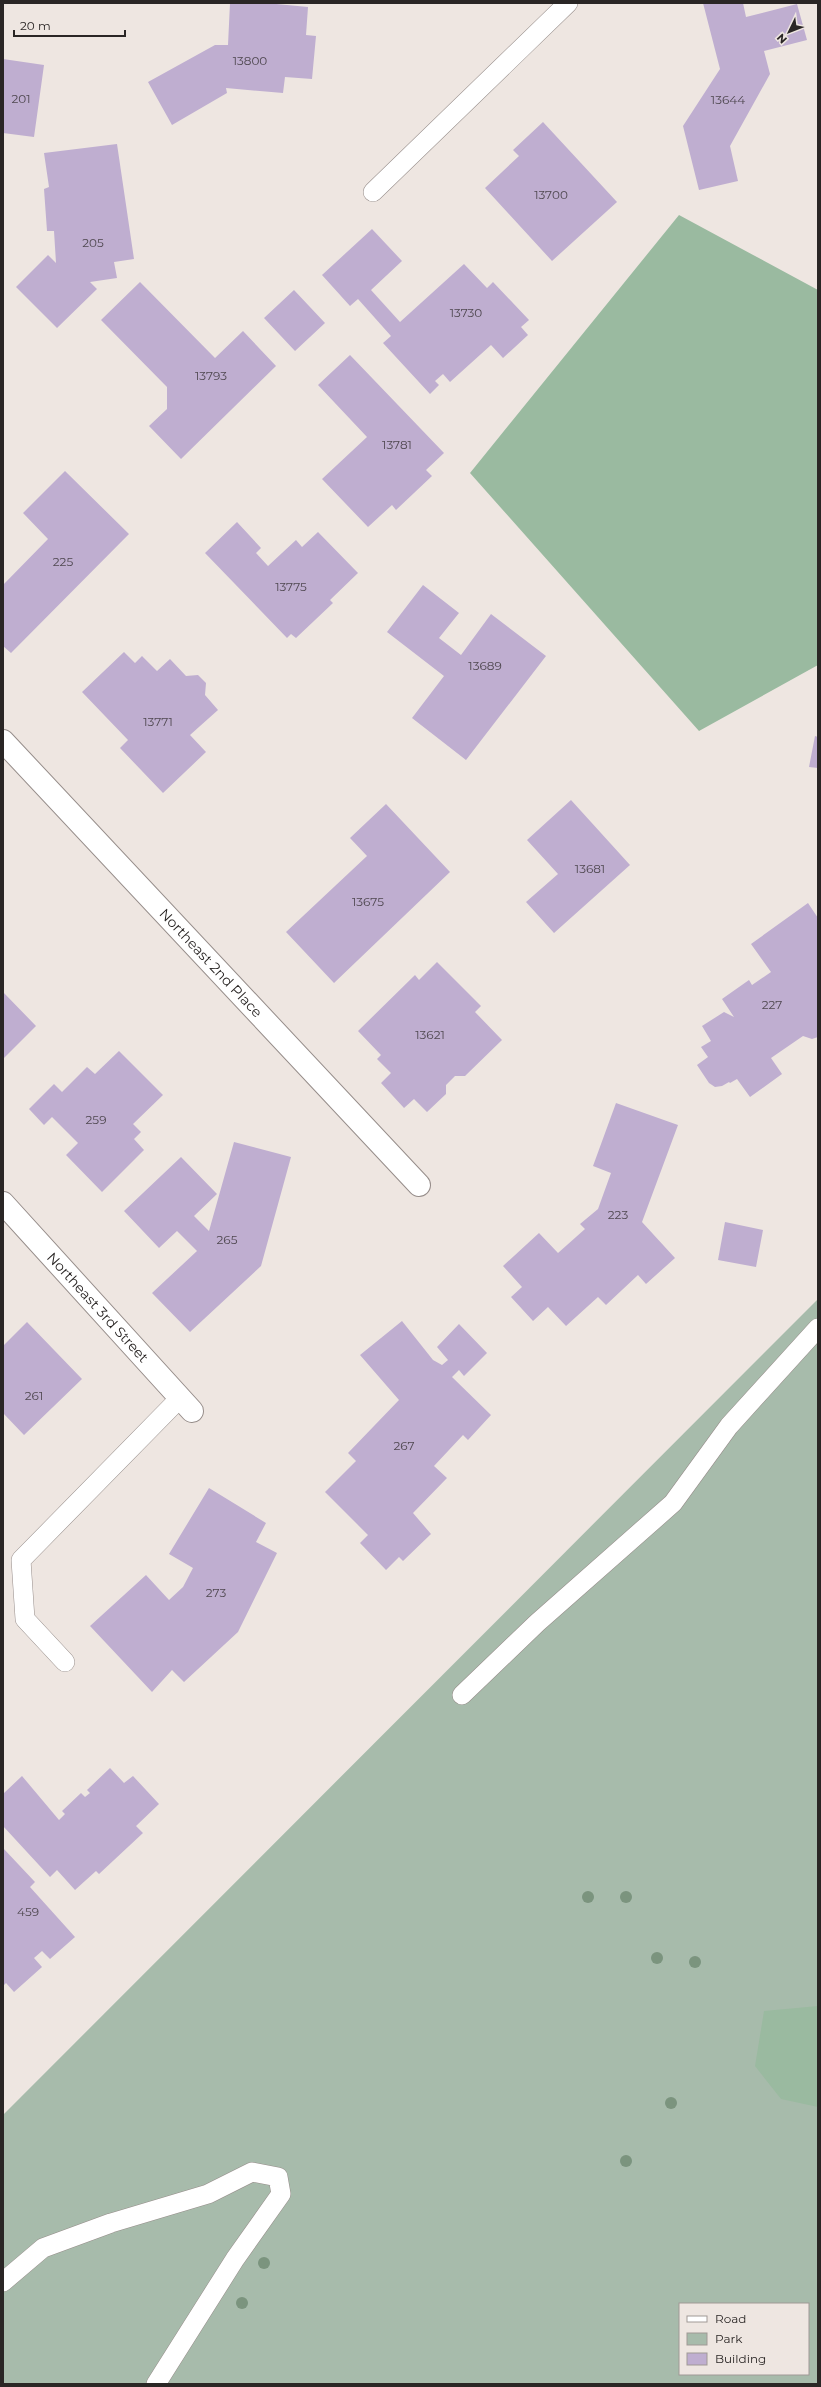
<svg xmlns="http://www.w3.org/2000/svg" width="821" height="2387" viewBox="0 0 821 2387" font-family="Montserrat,sans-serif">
  <rect width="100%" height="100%" fill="#eee6e1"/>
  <path fill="#a7bbab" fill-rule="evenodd" d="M 818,1299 L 818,2384 L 3,2384 L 3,2115 ZM 680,2304 L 808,2304 L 808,2374 L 680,2374 Z"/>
  <path fill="#9abaa0" d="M 679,215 L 818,290 L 818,665 L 699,731 L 470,473 Z
    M 818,2006 L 818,2107 L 781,2099 L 755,2066 L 764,2011 Z"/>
  <path fill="#bfaed0" d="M 230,3 L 266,3 L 308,7 L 306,35 L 316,36 L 312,79 L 285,77 L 283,93 L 226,88 L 227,93 L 172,125 L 148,82 L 215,45 L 228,45 Z
    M 703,3 L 743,3 L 746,17 L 797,4 L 807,40 L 764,51 L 770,74 L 730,146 L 738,181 L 699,190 L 683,126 L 720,69 Z
    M 3,59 L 44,65 L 34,137 L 3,133 Z
    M 543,122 L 617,202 L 552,261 L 485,188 L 519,156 L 513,150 Z
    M 117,144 L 134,259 L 114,262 L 117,278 L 90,282 L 97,289 L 57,328 L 16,287 L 48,255 L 56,263 L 54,231 L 47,231 L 44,189 L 49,187 L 44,153 Z
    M 372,229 L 402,261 L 371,290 L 400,322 L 464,264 L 487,288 L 493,282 L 529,320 L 521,327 L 528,335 L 503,358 L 491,345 L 450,382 L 443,374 L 435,381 L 439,385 L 430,394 L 383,343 L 391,336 L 358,299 L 350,306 L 322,275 Z
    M 140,282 L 215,358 L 243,331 L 276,366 L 181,459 L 149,426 L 167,409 L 167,387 L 101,320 Z
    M 294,290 L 325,323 L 295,351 L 264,318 Z
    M 350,355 L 444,453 L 426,470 L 432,476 L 396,510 L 392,505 L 368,527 L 322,479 L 367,437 L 318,385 Z
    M 65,471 L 129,534 L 11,653 L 3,646 L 3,585 L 48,539 L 23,513 Z
    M 237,522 L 261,548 L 256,553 L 268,566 L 296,540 L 302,547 L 318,532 L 358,573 L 330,600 L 333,603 L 296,638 L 291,634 L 287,638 L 205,553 Z
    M 423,585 L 459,613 L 439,638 L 461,655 L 491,614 L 546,656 L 466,760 L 412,718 L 444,676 L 387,632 Z
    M 124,652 L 135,663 L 142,656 L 157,671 L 170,659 L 186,676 L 198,675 L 206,683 L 205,695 L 218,710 L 190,735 L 206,752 L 163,793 L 120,748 L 128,740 L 82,692 Z
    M 815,736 L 818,737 L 818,768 L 809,767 Z
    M 571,800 L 630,865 L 554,933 L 526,902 L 558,874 L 527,840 Z
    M 386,804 L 450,872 L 334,983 L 286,932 L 367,856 L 350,838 Z
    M 808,903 L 818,918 L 818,1037 L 812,1039 L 803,1036 L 771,1058 L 782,1074 L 750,1097 L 737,1079 L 730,1083 L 729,1082 L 722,1086 L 715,1087 L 709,1083 L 697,1065 L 708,1057 L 701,1047 L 711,1041 L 702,1026 L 724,1012 L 734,1017 L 722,999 L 749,980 L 752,985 L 771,972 L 751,944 Z
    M 437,962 L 481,1006 L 475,1012 L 502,1040 L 465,1076 L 455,1076 L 446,1085 L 446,1094 L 427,1112 L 414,1099 L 404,1108 L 381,1083 L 391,1073 L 377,1059 L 381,1055 L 358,1031 L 415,975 L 419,980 Z
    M 3,992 L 36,1026 L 3,1059 Z
    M 119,1051 L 163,1095 L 133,1124 L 141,1132 L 134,1139 L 144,1150 L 102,1192 L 66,1155 L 78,1143 L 52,1117 L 44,1125 L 29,1109 L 54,1084 L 62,1092 L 87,1067 L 95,1074 Z
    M 616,1103 L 678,1125 L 642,1222 L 675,1258 L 646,1284 L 638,1275 L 606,1305 L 598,1297 L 566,1326 L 548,1307 L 533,1321 L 511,1297 L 522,1287 L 503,1266 L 539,1233 L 558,1253 L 585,1229 L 580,1224 L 598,1209 L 611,1173 L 593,1166 Z
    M 234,1142 L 291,1157 L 261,1266 L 190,1332 L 152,1293 L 197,1251 L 177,1231 L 159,1248 L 124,1211 L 181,1157 L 217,1194 L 194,1216 L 209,1231 Z
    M 725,1222 L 763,1230 L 756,1267 L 718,1260 Z
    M 402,1321 L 433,1360 L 442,1365 L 448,1360 L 437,1347 L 459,1324 L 487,1353 L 464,1376 L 459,1370 L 452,1377 L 491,1415 L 468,1440 L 463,1435 L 434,1466 L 447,1478 L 413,1513 L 431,1534 L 403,1561 L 399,1557 L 386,1570 L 360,1543 L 368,1535 L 325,1492 L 356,1461 L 348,1453 L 399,1400 L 360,1355 Z
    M 27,1322 L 82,1379 L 24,1435 L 3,1413 L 3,1346 Z
    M 209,1488 L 266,1523 L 256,1542 L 277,1553 L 238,1632 L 184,1682 L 172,1670 L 152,1692 L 90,1626 L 146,1575 L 169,1600 L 183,1587 L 193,1568 L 169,1554 Z
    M 110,1768 L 124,1783 L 133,1776 L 159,1804 L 136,1826 L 143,1833 L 99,1874 L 96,1871 L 75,1890 L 57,1870 L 50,1877 L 3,1826 L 3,1794 L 22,1776 L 59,1820 L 65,1814 L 62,1811 L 81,1793 L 85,1797 L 90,1793 L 87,1790 Z
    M 3,1848 L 35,1882 L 30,1887 L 75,1937 L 50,1959 L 42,1951 L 34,1958 L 42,1967 L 14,1992 L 6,1983 L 3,1986 Z"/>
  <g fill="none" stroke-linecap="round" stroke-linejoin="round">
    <defs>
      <path id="lane" d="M 373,192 L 568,3
        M 65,1662 L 25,1619 L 21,1560 L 180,1398
        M 462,1695 L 537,1623 L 673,1503 L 729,1426 L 818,1328
        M 3,2282 L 43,2248 L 111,2223 L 208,2194 L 252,2172 L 278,2177 L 281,2194 L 235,2259 L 156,2384"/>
      <g id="street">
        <path id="s1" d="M 3,741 L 419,1185"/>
        <path id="s2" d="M 3,1203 L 192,1411"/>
      </g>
    </defs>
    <use href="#lane" stroke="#968d8a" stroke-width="20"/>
    <use href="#street" stroke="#968d8a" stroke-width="24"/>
    <use href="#lane" stroke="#fff" stroke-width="19"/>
    <use href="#street" stroke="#fff" stroke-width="22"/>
  </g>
  <g fill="#7b947e">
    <circle cx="588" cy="1897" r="6"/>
    <circle cx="626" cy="1897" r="6"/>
    <circle cx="657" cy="1958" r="6"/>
    <circle cx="695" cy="1962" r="6"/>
    <circle cx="671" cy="2103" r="6"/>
    <circle cx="626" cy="2161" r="6"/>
    <circle cx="264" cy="2263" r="6"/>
    <circle cx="242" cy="2303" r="6"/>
  </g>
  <g text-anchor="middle" stroke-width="3" stroke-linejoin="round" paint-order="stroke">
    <g font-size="12" fill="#4f4850">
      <text x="250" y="65">13800</text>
      <text x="21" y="103">201</text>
      <text x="728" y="104">13644</text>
      <text x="551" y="199">13700</text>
      <text x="93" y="247">205</text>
      <text x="466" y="317">13730</text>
      <text x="211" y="380">13793</text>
      <text x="397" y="449">13781</text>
      <text x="63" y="566">225</text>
      <text x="291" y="591">13775</text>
      <text x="485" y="670">13689</text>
      <text x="158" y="726">13771</text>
      <text x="590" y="873">13681</text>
      <text x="368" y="906">13675</text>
      <text x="772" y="1009">227</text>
      <text x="430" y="1039">13621</text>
      <text x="96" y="1124">259</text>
      <text x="618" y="1219">223</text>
      <text x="227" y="1244">265</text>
      <text x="34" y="1400">261</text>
      <text x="404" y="1450">267</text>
      <text x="216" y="1597">273</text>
      <text x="28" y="1916">459</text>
    </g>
    <g font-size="14" fill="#2a2625" stroke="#eee6e1">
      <text dy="5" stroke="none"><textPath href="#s1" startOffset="304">Northeast 2nd Place</textPath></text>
      <text dy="5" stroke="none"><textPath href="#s2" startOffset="141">Northeast 3rd Street</textPath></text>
    </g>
  </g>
  <rect width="821" height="2387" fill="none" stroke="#2a2625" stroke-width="8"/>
  <rect x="679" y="2303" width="130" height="72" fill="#eee6e1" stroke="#a09996"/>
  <rect x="687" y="2316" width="20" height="6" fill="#ffffff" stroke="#a09996"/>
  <text x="715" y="2323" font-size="12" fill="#2a2625">Road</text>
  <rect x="687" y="2333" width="20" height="12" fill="#a7bbab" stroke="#a09996"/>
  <text x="715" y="2343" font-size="12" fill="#2a2625">Park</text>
  <rect x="687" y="2353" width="20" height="12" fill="#bfaed0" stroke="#a09996"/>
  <text x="715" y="2363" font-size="12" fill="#2a2625">Building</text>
  <g transform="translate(789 32) rotate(227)" stroke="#eee6e1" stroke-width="3" paint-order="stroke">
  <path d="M0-3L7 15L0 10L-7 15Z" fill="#2a2625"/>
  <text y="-6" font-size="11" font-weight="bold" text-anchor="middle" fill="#2a2625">N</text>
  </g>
  <path d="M14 30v6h111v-6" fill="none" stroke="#2a2625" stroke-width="2"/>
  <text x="20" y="30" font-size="12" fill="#2a2625" stroke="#eee6e1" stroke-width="3" paint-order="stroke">20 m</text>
</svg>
